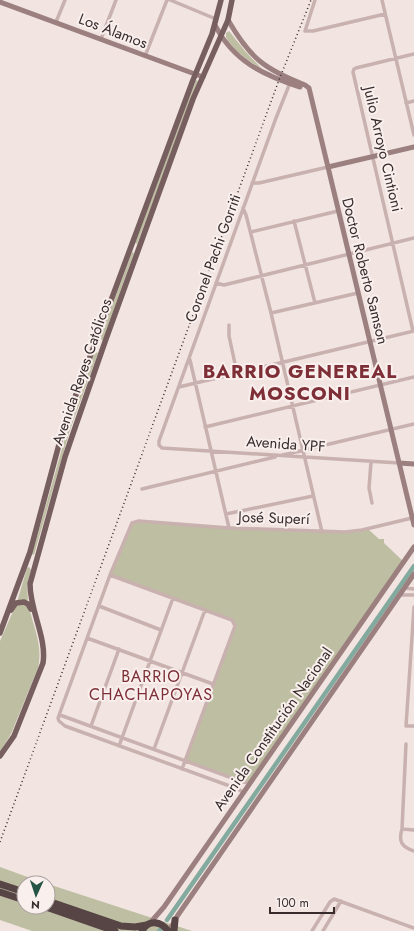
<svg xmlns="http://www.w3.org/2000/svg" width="414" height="931" viewBox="0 0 414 931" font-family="Jost,sans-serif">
  <rect width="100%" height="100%" fill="#f1e4e1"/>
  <path fill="#bebea2" d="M 229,31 L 245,51 L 262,69 C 249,61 233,51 226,37 L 226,33 Z
    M 196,80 L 198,81 L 197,85 L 137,244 L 135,243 Z
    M 132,252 L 134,253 L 103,340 L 100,339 Z
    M 95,352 L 98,353 L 70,430 L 34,555 L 32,554 L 65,438 Z
    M 134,522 L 343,532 L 368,529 L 379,539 L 384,539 L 384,543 L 404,562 L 250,783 L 185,760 L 235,624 L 232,620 L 110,575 Z
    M 29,567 L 31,570 L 27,586 L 28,600 L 17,602 L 27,568 Z
    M 21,603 L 29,607 C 34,629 43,645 38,668 L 11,734 L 0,752 L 0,641 L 14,609 L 16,606 Z
    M 0,867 L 44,883 L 24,883 L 24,907 L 48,907 L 48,884 L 192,931 L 32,931 L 0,920 Z"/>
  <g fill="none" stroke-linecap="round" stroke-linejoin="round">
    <path stroke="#83aa9e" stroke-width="4.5" d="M 167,920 L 414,566
      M 159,931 L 160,930"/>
    <path stroke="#c8b1ae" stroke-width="3.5" d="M 170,0 L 216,19
      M 315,0 L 305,31 L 313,31 L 385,14
      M 382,0 L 414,135
      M 56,22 L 65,0
      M 101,39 L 116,0
      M 145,56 L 167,0
      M 290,83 L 276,118 L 159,441 L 159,445 L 162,448 L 399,463
      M 406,103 L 414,101
      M 252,183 L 259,183 L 328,167
      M 243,208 L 246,215 L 271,313 L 322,532
      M 294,221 L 315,303
      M 251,232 L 338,211
      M 216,283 L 224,285 L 414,238
      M 271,313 L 358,293
      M 229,325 L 229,336 L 237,373
      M 413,331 L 353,72 L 354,69 L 356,68 L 414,54
      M 190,360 L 229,528
      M 179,387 L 414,331
      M 205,427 L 414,377
      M 283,455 L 414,424
      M 371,462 L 369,488 L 372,503
      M 142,489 L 275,457
      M 226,514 L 313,496
      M 110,575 L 232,620 L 235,626 L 182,769
      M 404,588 L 414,589
      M 400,595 L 414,595
      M 99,606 L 161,630
      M 414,607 L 406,726 L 414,726
      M 87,638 L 213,684
      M 60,715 L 243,782 L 250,783
      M 91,726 L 119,649
      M 119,746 L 173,598
      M 154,749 L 205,610
      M 244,793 L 238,789 L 65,726 L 59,721 L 58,718 L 110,575 L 132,523 L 139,521 L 229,528 L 345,532 L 362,530 L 412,518
      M 402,829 L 406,744
      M 414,830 L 402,829 C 398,842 402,847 414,851
      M 312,931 L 330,902 L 334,899 L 414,928
      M 323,931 L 341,901"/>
    <path stroke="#9b807f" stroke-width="5" d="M 0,2 L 203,77
      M 228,20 C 250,58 264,69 305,85 L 309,88 L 414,525
      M 215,25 C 233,61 263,75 300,87
      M 328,167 L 414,147
      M 399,463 L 414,464
      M 150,923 L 164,907 L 414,547
      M 169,931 L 178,915 L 414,574"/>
    <path stroke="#775e5f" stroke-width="5.5" d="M 11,610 L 16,603 L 24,602 L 28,604 L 31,609
      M 0,633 L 30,552 L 61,437 L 68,416 L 193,80 L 212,34 L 221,0
      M 0,756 L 14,736 L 43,663 C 47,638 30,611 30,584 L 65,457 L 76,425 L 106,339 L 193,99 L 228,20 L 232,0"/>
    <path stroke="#574444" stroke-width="7" d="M 0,884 L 24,892
      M 0,892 L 24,900
      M 48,901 L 121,926 L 135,927 L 147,925
      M 46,907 L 115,931
      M 142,931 C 148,919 161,921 168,931
      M 174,931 L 175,920"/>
    <path stroke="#372b2c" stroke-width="1.5" stroke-dasharray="1 3" stroke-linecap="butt" d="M 0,842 L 279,80 L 311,0"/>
  </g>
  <g text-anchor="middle" stroke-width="4" stroke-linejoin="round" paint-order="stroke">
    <g font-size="15" fill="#372b2c" stroke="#f9efed">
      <text transform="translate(113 31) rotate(21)" y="5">Los Álamos</text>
      <text transform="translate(383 149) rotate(77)" y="5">Julio Arroyo Cintioni</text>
      <text transform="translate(213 258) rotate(-70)" y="5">Coronel Pachi Gorriti</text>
      <text transform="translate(365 271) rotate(76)" y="5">Doctor Roberto Samson</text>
      <text transform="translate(82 372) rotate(-71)" y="5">Avenida Reyes Católicos</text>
      <text transform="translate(286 444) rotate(4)" y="5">Avenida YPF</text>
      <text transform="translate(274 518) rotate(2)" y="5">José Superí</text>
      <text transform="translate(273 729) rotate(-55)" y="5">Avenida Constitución Nacional</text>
    </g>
    <g font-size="16" letter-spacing="1" fill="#7d2e36" stroke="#f9efed">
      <text x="151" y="682">BARRIO<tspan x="151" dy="18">CHACHAPOYAS</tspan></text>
    </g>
    <g font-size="19" font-weight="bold" letter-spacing="1" fill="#7d2e36" stroke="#f9efed">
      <text x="300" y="378">BARRIO GENEREAL<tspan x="300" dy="22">MOSCONI</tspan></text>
    </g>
  </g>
  <g transform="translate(36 895) rotate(183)"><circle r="19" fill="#f9efed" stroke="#aba1a0"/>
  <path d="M0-3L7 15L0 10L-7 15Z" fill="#255447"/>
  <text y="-6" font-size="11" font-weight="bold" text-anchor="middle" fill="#372b2c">N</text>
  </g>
  <path d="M270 907v6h64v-6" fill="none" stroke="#372b2c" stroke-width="2"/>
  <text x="276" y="907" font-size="12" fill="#372b2c" stroke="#f9efed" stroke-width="3" paint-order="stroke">100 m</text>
</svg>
